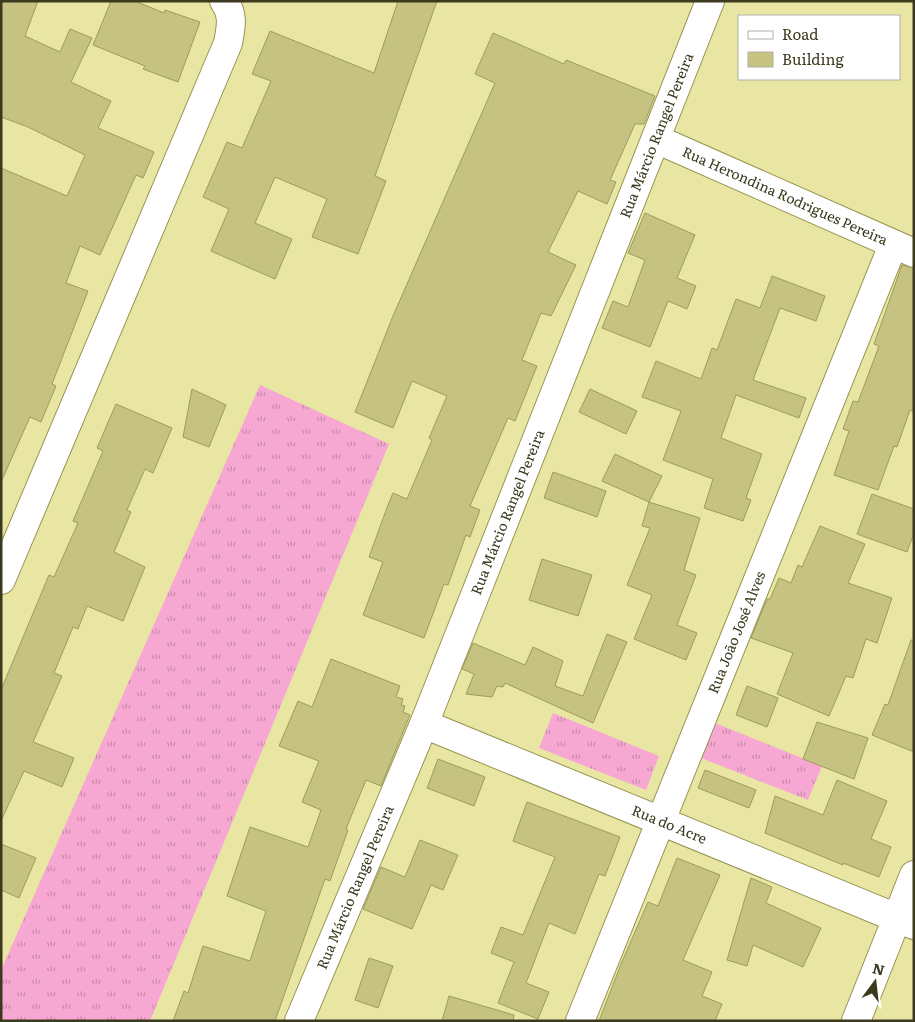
<svg xmlns="http://www.w3.org/2000/svg" width="915" height="1022" viewBox="0 0 915 1022" font-family="Literata,serif">
  <defs>
    <pattern id="grass-tufts" width="24" height="20" patternUnits="userSpaceOnUse" patternTransform="scale(1.25)"><rect width="24" height="20" fill="#f6a8d2"/><path d="M3 7l-1-3M5 7V3M7 7l1-3M15 17l-1-3M17 17v-4M19 17l1-3" fill="none" stroke="#c88aaa"/></pattern>
  </defs>
  <rect width="100%" height="100%" fill="#e9e6a3"/>
  <path fill="url(#grass-tufts)" d="M 260,385 L 389,444 L 150,1021 L 1,1021 L 1,970 Z
    M 553,713 L 659,756 L 646,790 L 539,748 Z
    M 715,723 L 822,766 L 808,800 L 701,758 Z"/>
  <path fill="#c6c382" stroke="#9e9b5b" d="M 1,1 L 38,1 L 25,36 L 60,52 L 70,29 L 92,38 L 71,82 L 111,101 L 98,128 L 154,152 L 143,178 L 136,175 L 100,255 L 80,246 L 66,283 L 88,291 L 52,384 L 56,386 L 41,422 L 30,417 L 1,482 L 1,168 L 67,196 L 85,155 L 28,127 L 1,117 Z
    M 111,1 L 135,1 L 164,13 L 165,10 L 200,22 L 178,82 L 143,69 L 145,66 L 93,45 Z
    M 398,1 L 437,1 L 375,176 L 386,181 L 358,254 L 312,237 L 327,199 L 275,177 L 255,223 L 292,239 L 275,279 L 211,251 L 229,209 L 203,197 L 227,142 L 242,148 L 271,81 L 252,74 L 270,31 L 374,73 Z
    M 493,33 L 564,64 L 566,60 L 655,96 L 644,124 L 635,124 L 610,180 L 616,182 L 607,204 L 578,191 L 548,252 L 576,265 L 551,316 L 541,313 L 522,360 L 537,366 L 515,421 L 508,418 L 470,506 L 480,510 L 470,537 L 466,535 L 448,585 L 444,584 L 424,638 L 363,615 L 383,562 L 369,557 L 388,505 L 393,493 L 407,499 L 432,440 L 429,438 L 447,396 L 412,381 L 393,428 L 355,412 L 393,316 L 495,83 L 475,74 Z
    M 645,213 L 695,235 L 677,278 L 696,286 L 687,309 L 668,301 L 650,347 L 602,328 L 613,301 L 628,307 L 645,260 L 628,253 Z
    M 902,265 L 914,268 L 914,412 L 910,410 L 897,447 L 894,446 L 878,490 L 834,475 L 849,431 L 843,429 L 853,401 L 858,402 L 879,346 L 874,344 Z
    M 772,276 L 825,296 L 816,321 L 780,308 L 753,380 L 806,398 L 799,418 L 736,395 L 721,438 L 762,454 L 746,498 L 751,500 L 743,521 L 704,508 L 713,479 L 663,460 L 681,411 L 642,397 L 656,361 L 701,379 L 712,348 L 717,350 L 736,299 L 760,308 Z
    M 192,389 L 226,405 L 209,447 L 183,437 Z
    M 590,389 L 637,411 L 626,434 L 579,412 Z
    M 116,404 L 172,428 L 153,473 L 145,469 L 127,510 L 131,512 L 114,552 L 145,567 L 123,621 L 87,606 L 78,629 L 73,627 L 54,673 L 62,676 L 33,742 L 74,758 L 62,787 L 24,771 L 1,821 L 1,690 L 49,575 L 54,577 L 78,523 L 73,521 L 103,451 L 97,448 Z
    M 615,454 L 662,476 L 649,502 L 602,481 Z
    M 553,472 L 606,491 L 597,517 L 544,498 Z
    M 872,494 L 914,509 L 914,533 L 907,552 L 857,534 Z
    M 649,502 L 700,518 L 684,570 L 696,575 L 677,625 L 697,633 L 686,660 L 634,639 L 652,595 L 627,585 L 650,528 L 642,526 Z
    M 820,526 L 865,544 L 848,583 L 892,598 L 877,643 L 866,639 L 853,678 L 846,676 L 829,716 L 777,694 L 793,653 L 751,638 L 767,599 L 770,599 L 779,578 L 791,583 L 798,565 L 802,567 Z
    M 542,559 L 592,575 L 578,616 L 529,600 Z
    M 607,634 L 627,642 L 593,723 L 505,683 L 503,687 L 497,686 L 492,697 L 466,694 L 474,674 L 462,669 L 473,643 L 525,665 L 533,647 L 563,661 L 555,686 L 583,696 Z
    M 911,640 L 914,640 L 914,752 L 872,735 L 885,704 L 888,705 Z
    M 331,659 L 400,686 L 396,697 L 403,699 L 401,705 L 405,706 L 403,712 L 410,715 L 381,786 L 366,780 L 346,829 L 348,830 L 330,881 L 325,879 L 275,1021 L 173,1021 L 184,991 L 188,993 L 203,946 L 250,961 L 266,911 L 227,896 L 250,827 L 308,847 L 321,810 L 302,802 L 319,761 L 279,746 L 298,701 L 312,707 Z
    M 747,686 L 778,698 L 767,727 L 736,715 Z
    M 817,722 L 868,738 L 854,779 L 803,759 Z
    M 438,759 L 485,777 L 474,806 L 427,788 Z
    M 705,770 L 756,790 L 749,808 L 698,788 Z
    M 837,780 L 887,801 L 871,839 L 891,847 L 879,877 L 843,863 L 843,865 L 765,833 L 775,796 L 823,815 Z
    M 527,802 L 620,837 L 605,876 L 599,874 L 575,934 L 549,923 L 526,983 L 549,992 L 538,1019 L 498,1003 L 514,962 L 491,953 L 501,927 L 523,935 L 555,857 L 513,841 Z
    M 420,840 L 458,855 L 443,890 L 431,885 L 412,929 L 363,909 L 381,867 L 405,877 Z
    M 1,844 L 36,858 L 19,898 L 1,890 Z
    M 677,858 L 720,875 L 683,960 L 712,972 L 702,996 L 722,1004 L 715,1021 L 599,1021 L 621,964 L 648,902 L 658,906 Z
    M 751,878 L 772,887 L 766,903 L 821,928 L 803,967 L 753,945 L 747,966 L 727,960 Z
    M 369,958 L 393,966 L 378,1008 L 355,1000 Z
    M 449,996 L 514,1015 L 513,1021 L 442,1021 Z"/>
  <g fill="none" stroke-linecap="round" stroke-linejoin="round">
    <defs>
      <g id="minor">
        <path id="s1" d="M 656,139 L 914,253"/>
        <path d="M 1,580 L 228,43 C 231,27 234,15 224,1"/>
        <path id="s2" d="M 424,724 L 914,925"/>
        <path id="s3" d="M 299,1021 L 424,724 L 710,1"/>
        <path id="s4" d="M 580,1021 L 893,245"/>
        <path d="M 856,1021 L 914,875"/>
      </g>
    </defs>
    <use href="#minor" stroke="#979453" stroke-width="30"/>
    <use href="#minor" stroke="#fff" stroke-width="28"/>
  </g>
  <g text-anchor="middle" stroke-width="4" stroke-linejoin="round" paint-order="stroke">
    <g font-size="14" fill="#3b391e" stroke="#fff">
      <text dy="5" stroke="none"><textPath href="#s3" startOffset="955">Rua Márcio Rangel Pereira</textPath></text>
      <text dy="5" stroke="none"><textPath href="#s1" startOffset="141">Rua Herondina Rodrigues Pereira</textPath></text>
      <text dy="5" stroke="none"><textPath href="#s3" startOffset="550">Rua Márcio Rangel Pereira</textPath></text>
      <text dy="5" stroke="none"><textPath href="#s4" startOffset="419">Rua João José Alves</textPath></text>
      <text dy="5" stroke="none"><textPath href="#s2" startOffset="265">Rua do Acre</textPath></text>
      <text dy="5" stroke="none"><textPath href="#s3" startOffset="145">Rua Márcio Rangel Pereira</textPath></text>
    </g>
  </g>
  <rect width="915" height="1022" fill="none" stroke="#3b391e" stroke-width="5"/>
  <rect x="738" y="15" width="162" height="65" fill="#ffffff" stroke="#b1b0a5"/>
  <rect x="748" y="31" width="25" height="8" fill="#ffffff" stroke="#b1b0a5"/>
  <text x="782" y="40" font-size="15" fill="#3b391e">Road</text>
  <rect x="748" y="52" width="25" height="15" fill="#c6c382" stroke="#b1b0a5"/>
  <text x="782" y="65" font-size="15" fill="#3b391e">Building</text>
  <g transform="translate(875 982) rotate(15)" stroke="#ffffff" stroke-width="4" paint-order="stroke">
  <path d="M0-4L9 19L0 12L-9 19Z" fill="#3b391e"/>
  <text y="-8" font-size="14" font-weight="bold" text-anchor="middle" fill="#3b391e">N</text>
  </g>
</svg>
